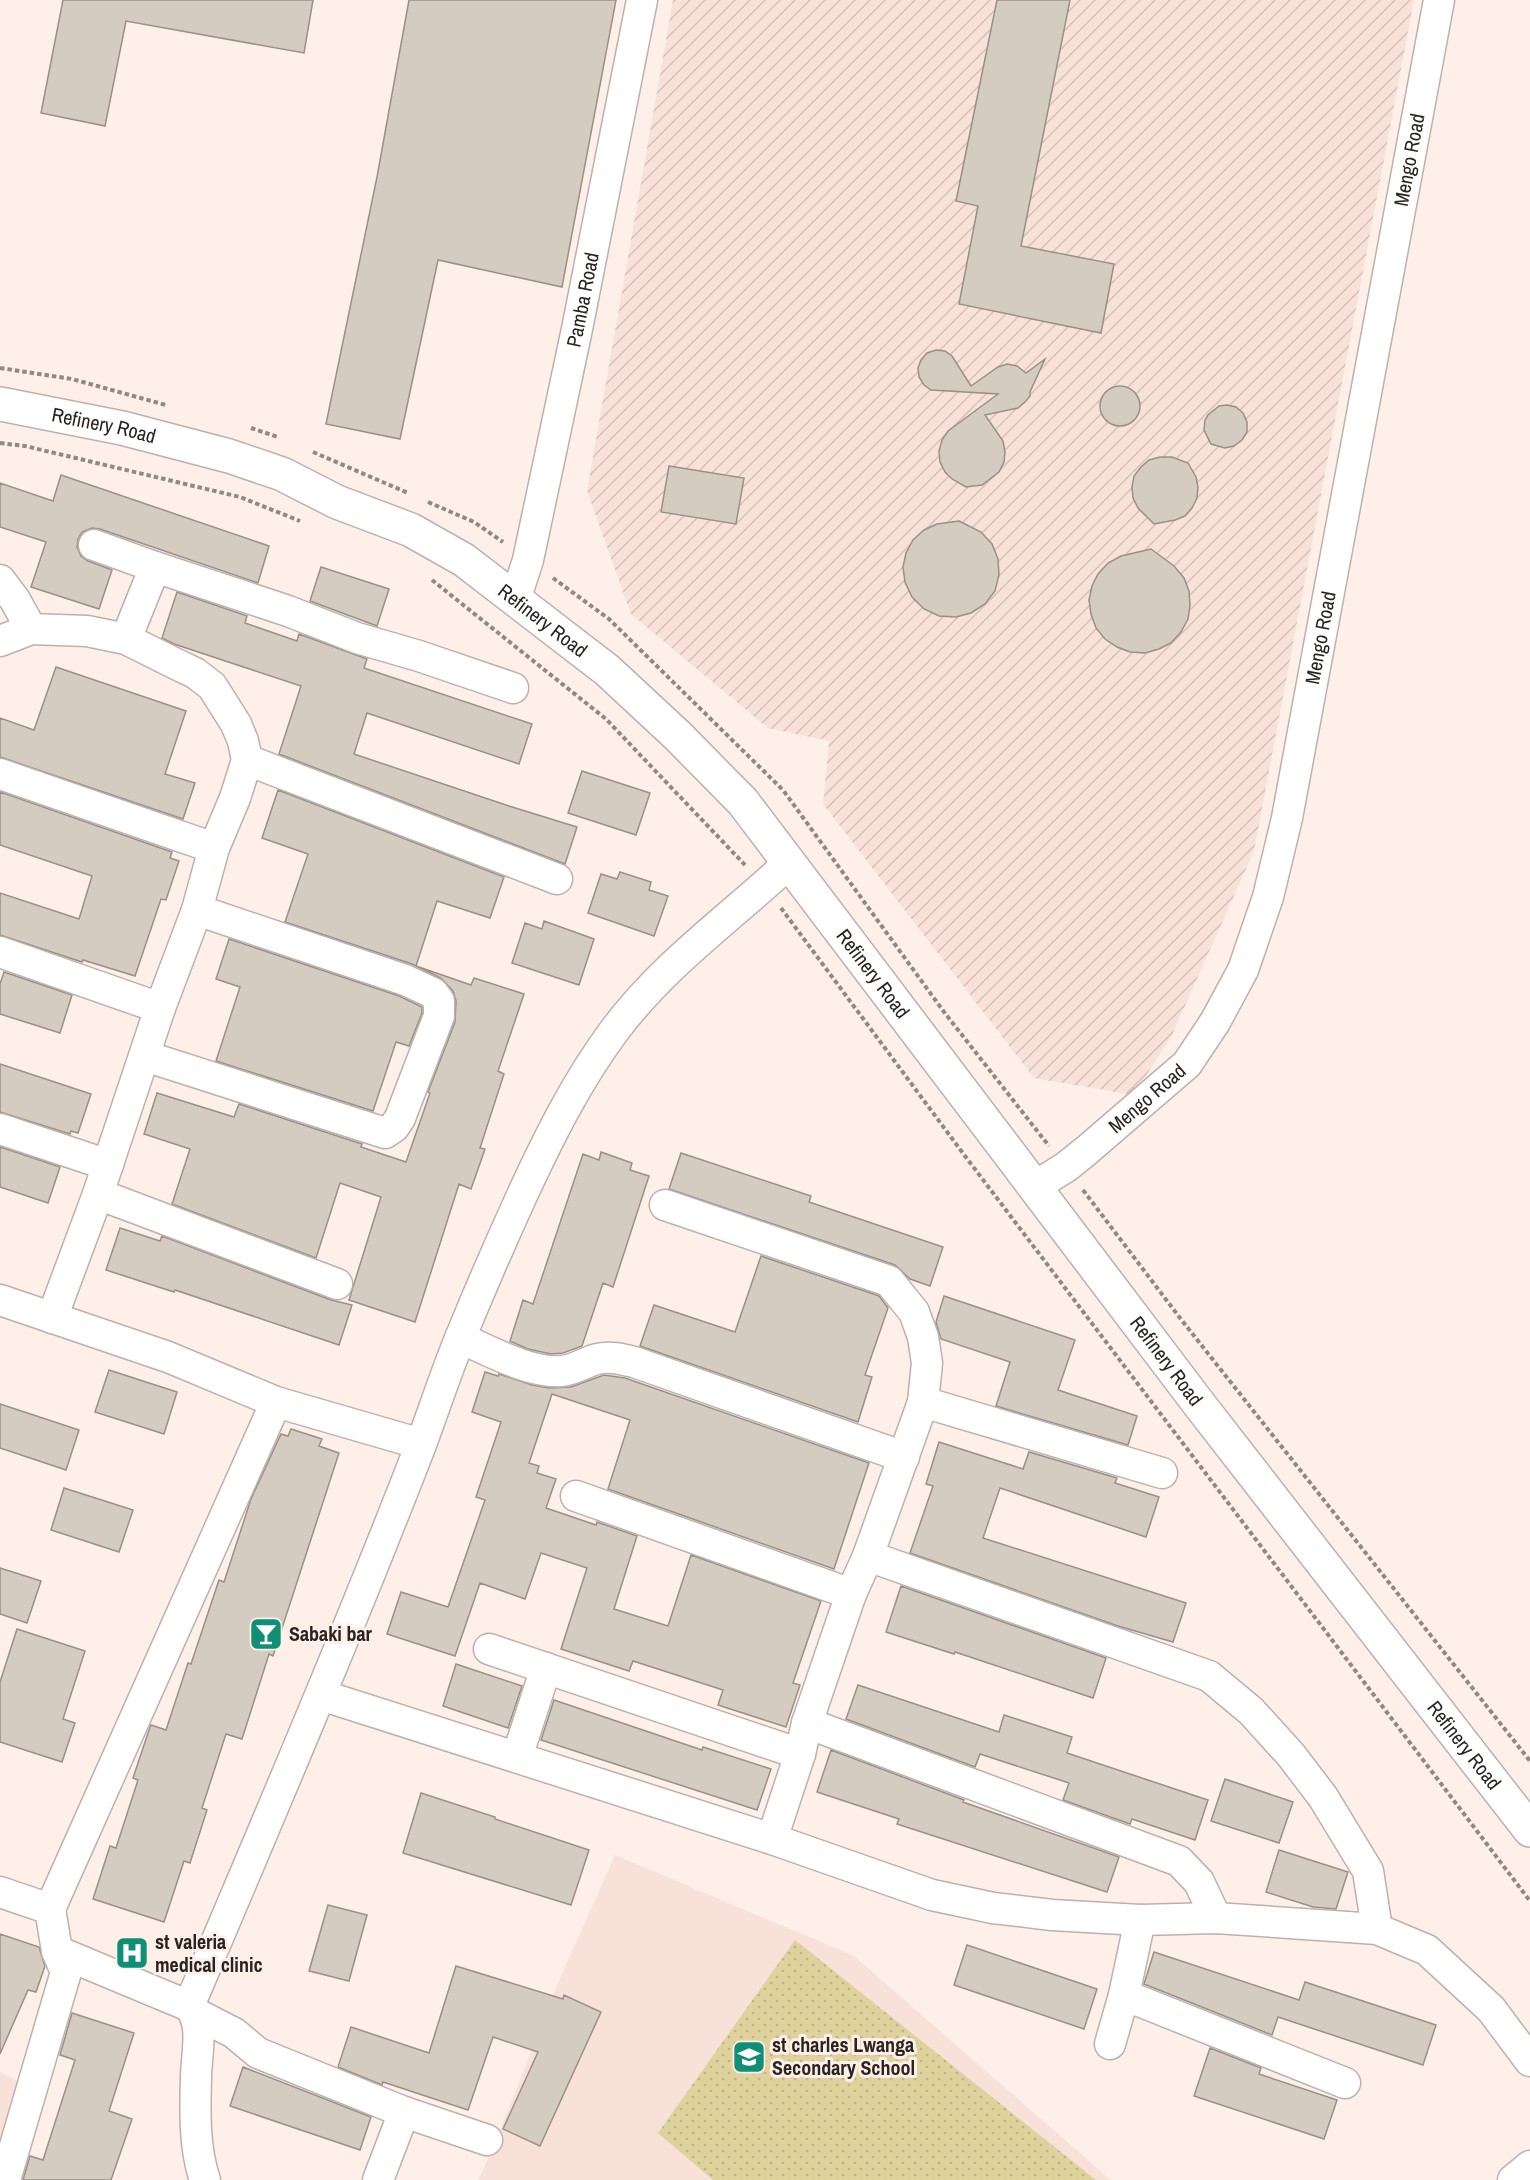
<svg xmlns="http://www.w3.org/2000/svg" width="1530" height="2180" viewBox="0 0 1530 2180" font-family="'Archivo Narrow',sans-serif">
  <defs>
    <pattern id="industrial-furrows" width="10" height="10" patternUnits="userSpaceOnUse" patternTransform="scale(1.5)"><rect width="10" height="10" fill="#f8e1d8"/><path d="M-1 1l2-2M0 10L10 0M9 11l2-2" fill="none" stroke="#d5c1b9"/></pattern>
    <pattern id="grass-dots" width="8" height="8" patternUnits="userSpaceOnUse" patternTransform="scale(1.5)"><rect width="8" height="8" fill="#e0d29c"/><path d="M2 2h.1M6 6h.1" fill="none" stroke="#c0b486" stroke-width="1.8" stroke-linecap="round"/></pattern>
  </defs>
  <rect width="100%" height="100%" fill="#feefe9"/>
  <path fill="#f8e1d8" d="M 615,1855 L 854,1956 L 1111,2180 L 478,2180 L 497,2138 L 561,1976 Z
    M 0,2072 L 24,2084 L 0,2146 Z"/>
  <path fill="url(#industrial-furrows)" d="M 673,0 L 1414,0 L 1254,851 L 1172,1035 L 1144,1079 L 1128,1094 L 1034,1078 L 823,804 L 829,741 L 768,728 L 631,614 L 587,491 Z"/>
  <path fill="url(#grass-dots)" d="M 795,1940 L 1096,2180 L 713,2180 L 658,2133 Z"/>
  <path fill="#d5ccc1" stroke="#999086" stroke-width="1.5" d="M 63,0 L 313,0 L 304,53 L 126,21 L 105,126 L 41,113 Z
    M 409,0 L 616,0 L 562,287 L 438,260 L 400,439 L 326,424 L 377,177 Z
    M 997,0 L 1070,0 L 1021,246 L 1114,264 L 1101,333 L 959,304 L 978,206 L 956,201 Z
    M 936,350 L 945,351 L 952,356 L 971,386 L 998,367 L 1007,364 L 1017,366 L 1026,373 L 1045,359 L 1030,392 L 1030,396 L 1026,401 L 1018,408 L 985,415 L 1003,441 L 1005,452 L 1004,462 L 999,472 L 982,485 L 966,487 L 952,479 L 945,472 L 940,462 L 939,451 L 942,440 L 948,431 L 998,394 L 931,390 L 924,385 L 919,377 L 918,368 L 921,360 L 927,353 Z
    M1100 406a20 20 0 1 1 40 0a20 20 0 1 1-40 0Z
    M 1227,405 L 1236,407 L 1243,413 L 1247,422 L 1247,432 L 1242,440 L 1234,446 L 1225,448 L 1211,444 L 1204,430 L 1205,420 L 1208,415 L 1219,406 Z
    M 1160,457 L 1172,457 L 1188,463 L 1196,477 L 1198,487 L 1197,498 L 1192,508 L 1185,516 L 1175,520 L 1154,524 L 1138,508 L 1133,498 L 1132,487 L 1134,476 L 1141,467 L 1149,460 Z
    M 669,466 L 744,478 L 736,524 L 661,512 Z
    M 61,475 L 269,546 L 258,583 L 100,529 L 92,528 L 82,532 L 78,539 L 77,547 L 81,556 L 88,561 L 112,570 L 99,609 L 31,587 L 46,542 L 0,527 L 0,483 L 53,501 Z
    M 959,521 L 981,532 L 992,544 L 998,559 L 999,575 L 995,591 L 985,604 L 971,613 L 956,617 L 939,616 L 924,609 L 912,597 L 905,582 L 903,567 L 906,553 L 913,540 L 924,530 L 937,524 Z
    M 1151,549 L 1174,566 L 1184,578 L 1189,591 L 1190,605 L 1188,619 L 1181,632 L 1171,643 L 1159,649 L 1145,653 L 1130,652 L 1117,647 L 1105,639 L 1096,628 L 1091,614 L 1089,600 L 1092,586 L 1098,574 L 1108,563 L 1121,556 Z
    M 321,567 L 389,589 L 377,626 L 310,601 Z
    M 177,592 L 247,616 L 245,623 L 297,641 L 299,634 L 367,659 L 364,668 L 532,724 L 519,764 L 367,713 L 354,754 L 509,806 L 577,827 L 565,864 L 279,754 L 301,686 L 174,644 L 162,638 Z
    M 56,667 L 186,711 L 165,774 L 195,783 L 183,819 L 0,757 L 0,718 L 34,730 Z
    M 582,771 L 650,793 L 636,835 L 568,813 Z
    M 278,790 L 504,877 L 490,918 L 437,901 L 416,966 L 471,985 L 474,978 L 524,994 L 498,1071 L 504,1074 L 480,1148 L 485,1149 L 471,1189 L 459,1184 L 415,1322 L 349,1300 L 381,1197 L 340,1183 L 316,1258 L 172,1204 L 190,1149 L 144,1134 L 157,1093 L 234,1117 L 239,1104 L 362,1144 L 361,1147 L 406,1162 L 430,1093 L 428,1092 L 455,1022 L 456,1001 L 453,991 L 441,978 L 412,964 L 285,922 L 308,854 L 262,838 Z
    M 0,792 L 172,852 L 170,858 L 179,861 L 166,900 L 161,899 L 135,976 L 83,960 L 82,962 L 0,935 L 0,893 L 79,919 L 92,876 L 0,845 Z
    M 620,872 L 651,882 L 649,890 L 668,896 L 654,936 L 588,913 L 601,874 L 617,879 Z
    M 544,921 L 594,939 L 579,985 L 512,963 L 525,923 L 542,929 Z
    M 229,939 L 399,996 L 422,1007 L 422,1013 L 409,1046 L 396,1042 L 373,1111 L 216,1061 L 240,987 L 216,979 Z
    M 4,972 L 72,995 L 60,1033 L 0,1014 L 0,984 Z
    M 0,1064 L 91,1094 L 78,1133 L 71,1131 L 70,1134 L 0,1112 Z
    M 0,1147 L 60,1167 L 48,1203 L 0,1187 Z
    M 601,1152 L 632,1163 L 630,1170 L 649,1176 L 613,1287 L 603,1283 L 582,1346 L 563,1353 L 551,1354 L 528,1349 L 510,1341 L 523,1300 L 533,1304 L 583,1154 L 599,1160 Z
    M 681,1153 L 811,1196 L 809,1202 L 943,1247 L 930,1286 L 910,1279 L 895,1265 L 669,1189 Z
    M 120,1228 L 160,1241 L 162,1236 L 331,1300 L 352,1305 L 339,1345 L 175,1290 L 174,1292 L 106,1270 Z
    M 761,1256 L 879,1296 L 888,1308 L 865,1375 L 872,1377 L 858,1422 L 640,1346 L 654,1305 L 735,1332 Z
    M 944,1296 L 1075,1340 L 1058,1390 L 1137,1416 L 1128,1445 L 996,1406 L 1010,1362 L 941,1339 L 936,1322 Z
    M 109,1370 L 177,1392 L 164,1434 L 95,1412 Z
    M 485,1372 L 498,1376 L 499,1374 L 532,1385 L 549,1388 L 571,1387 L 604,1375 L 625,1378 L 869,1463 L 834,1569 L 608,1489 L 630,1420 L 552,1394 L 529,1463 L 539,1466 L 537,1473 L 556,1479 L 546,1508 L 596,1525 L 597,1522 L 637,1536 L 614,1609 L 668,1626 L 691,1555 L 821,1601 L 793,1683 L 800,1685 L 786,1727 L 718,1705 L 723,1690 L 633,1661 L 629,1671 L 561,1649 L 587,1568 L 541,1553 L 525,1599 L 480,1583 L 455,1656 L 387,1634 L 401,1592 L 448,1607 L 485,1500 L 476,1497 L 501,1422 L 472,1412 Z
    M 0,1404 L 79,1430 L 66,1470 L 0,1448 Z
    M 291,1429 L 322,1439 L 319,1446 L 339,1453 L 273,1656 L 269,1654 L 242,1739 L 226,1734 L 202,1808 L 207,1810 L 190,1863 L 184,1861 L 164,1922 L 93,1899 L 110,1846 L 116,1848 L 138,1780 L 133,1778 L 149,1730 L 151,1725 L 166,1730 L 188,1663 L 191,1664 L 219,1580 L 224,1582 L 251,1499 L 281,1434 L 288,1436 Z
    M 939,1442 L 1023,1469 L 1029,1452 L 1117,1478 L 1115,1483 L 1159,1497 L 1146,1537 L 1000,1488 L 983,1538 L 1186,1603 L 1173,1642 L 1118,1626 L 910,1553 L 933,1486 L 926,1484 Z
    M 64,1488 L 133,1510 L 119,1552 L 51,1530 Z
    M 0,1568 L 41,1581 L 27,1623 L 0,1614 Z
    M 901,1586 L 1106,1658 L 1093,1698 L 955,1652 L 954,1654 L 886,1632 Z
    M 17,1629 L 85,1651 L 63,1719 L 75,1723 L 62,1762 L 0,1742 L 0,1682 Z
    M 456,1664 L 522,1686 L 508,1728 L 443,1706 Z
    M 858,1685 L 999,1732 L 1004,1715 L 1072,1737 L 1067,1753 L 1208,1800 L 1195,1840 L 1132,1819 L 1130,1824 L 1063,1800 L 1069,1783 L 980,1754 L 975,1767 L 846,1719 Z
    M 554,1700 L 702,1750 L 703,1747 L 771,1769 L 757,1810 L 541,1740 Z
    M 831,1750 L 964,1800 L 963,1802 L 1119,1857 L 1107,1892 L 897,1824 L 899,1819 L 817,1792 Z
    M 1225,1779 L 1293,1802 L 1279,1843 L 1211,1821 Z
    M 421,1793 L 495,1817 L 495,1819 L 589,1850 L 571,1905 L 403,1853 Z
    M 1279,1850 L 1348,1872 L 1336,1909 L 1313,1907 L 1266,1892 Z
    M 328,1905 L 367,1915 L 349,1981 L 309,1971 Z
    M 0,1934 L 39,1947 L 45,1966 L 36,1992 L 28,1990 L 0,2054 Z
    M 967,1945 L 1097,1989 L 1084,2029 L 954,1985 Z
    M 1154,1952 L 1299,2000 L 1305,1982 L 1436,2025 L 1423,2065 L 1278,2017 L 1272,2035 L 1144,1984 Z
    M 456,1966 L 563,1999 L 564,1995 L 601,2012 L 540,2146 L 503,2129 L 538,2052 L 493,2037 L 468,2110 L 383,2082 L 382,2085 L 338,2067 L 351,2027 L 429,2053 Z
    M 72,2013 L 134,2033 L 109,2111 L 132,2119 L 111,2180 L 23,2180 L 30,2156 L 43,2160 L 75,2060 L 60,2055 Z
    M 1210,2048 L 1261,2068 L 1259,2074 L 1337,2100 L 1324,2139 L 1194,2096 Z
    M 243,2067 L 371,2117 L 360,2150 L 230,2106 Z"/>
  <g fill="none" stroke-linecap="round" stroke-linejoin="round">
    <defs>
      <g id="minor">
        <path d="M 94,545 L 155,567 L 288,611 L 357,638 L 419,656 L 513,688"/>
        <path d="M 0,580 L 15,600 L 31,629"/>
        <path id="s1" d="M 515,600 L 528,560 L 577,329 L 642,0"/>
        <path d="M 126,639 L 155,567"/>
        <path d="M 0,641 L 31,629 L 87,631 L 126,639 L 176,664 L 195,673 L 212,686 L 236,724 L 243,741 L 247,760 L 235,798 L 214,848 L 197,910 L 160,1008 L 98,1194 L 52,1318"/>
        <path d="M 247,760 L 557,879"/>
        <path d="M 0,774 L 214,848"/>
        <path d="M 0,952 L 160,1008"/>
        <path d="M 145,1056 L 385,1133 L 394,1127 L 400,1118 L 439,1016 L 439,1001 L 433,993 L 405,980 L 197,910"/>
        <path d="M 0,1129 L 108,1165"/>
        <path id="s2" d="M 1034,1187 L 1066,1167 L 1086,1151 L 1187,1064 L 1215,1022 L 1243,970 L 1268,897 L 1287,818 L 1439,0"/>
        <path d="M 98,1194 L 337,1284"/>
        <path d="M 665,1205 L 889,1281 L 914,1312 L 923,1337 L 927,1363 L 923,1402 L 868,1556 L 851,1594 L 807,1723 L 800,1754 L 772,1839"/>
        <path d="M 0,1300 L 168,1357 L 276,1402 L 421,1444"/>
        <path d="M 460,1338 C 488,1350 530,1374 562,1371 C 575,1370 585,1362 597,1359 C 610,1356 622,1359 634,1362 L 904,1457"/>
        <path d="M 923,1402 L 1162,1473"/>
        <path d="M 576,1496 L 851,1594"/>
        <path d="M 868,1556 L 1209,1676 L 1251,1711 L 1291,1755 L 1323,1797 L 1368,1871 L 1377,1929"/>
        <path d="M 489,1649 L 800,1754"/>
        <path d="M 321,1695 L 772,1839 L 932,1895 L 993,1908 L 1052,1915 L 1140,1920 L 1216,1918 L 1377,1929 L 1427,1950 L 1491,2009 L 1530,2061"/>
        <path d="M 807,1723 L 1179,1861 L 1199,1882 L 1216,1918"/>
        <path d="M 517,1757 L 546,1668"/>
        <path d="M 0,1892 L 50,1909 L 57,1951 L 189,2006"/>
        <path d="M 50,1909 L 276,1402"/>
        <path d="M 1124,1995 L 1345,2083"/>
        <path d="M 195,2013 L 234,2033 L 258,2053 L 404,2112 L 487,2140"/>
        <path d="M 1110,2044 L 1124,1995 L 1140,1920"/>
        <path d="M 5,2180 L 66,1972 L 57,1951"/>
        <path d="M 205,2180 C 194,2148 195,2111 196,2078 C 196,2054 205,2025 189,2006 C 268,1820 347,1635 420,1447 C 434,1410 446,1372 461,1336 C 481,1287 502,1239 524,1191 C 550,1135 577,1081 614,1031 C 663,965 730,918 789,863"/>
        <path d="M 378,2180 L 404,2112"/>
        <path d="M 1513,2180 L 1530,2166"/>
      </g>
      <g id="major">
        <path id="s3" d="M 0,404 L 122,428 L 229,456 L 282,474 L 337,502 L 411,530 L 464,560 L 607,670 L 678,736 L 743,802 L 1199,1404 L 1530,1830"/>
      </g>
    </defs>
    <use href="#minor" stroke="#beb0ab" stroke-width="33"/>
    <use href="#major" stroke="#beb0ab" stroke-width="36"/>
    <path stroke="#918783" stroke-width="4" stroke-dasharray="4.5 3" stroke-linecap="butt" d="M 0,368 L 72,379 L 166,405
      M 251,428 L 278,437
      M 0,443 L 25,446 L 240,497 L 300,521
      M 313,452 L 408,493
      M 428,502 L 474,522 L 503,542
      M 553,578 L 609,619 L 783,790 L 944,1012 L 1049,1146
      M 432,580 L 606,719 L 745,865
      M 781,908 L 965,1156 L 1530,1901
      M 1083,1190 L 1180,1318 L 1530,1761"/>
    <use href="#minor" stroke="#fff" stroke-width="30"/>
    <use href="#major" stroke="#fff" stroke-width="33"/>
  </g>
  <defs>
    <symbol id="bar-square" viewBox="-11 -11 22 22"><rect x="-9" y="-9" width="18" height="18" rx="4" fill="#0f8f76" stroke="#feefe9"/><path d="M-6-5H6L.8 .8V4.5H3.5V6h-7V4.5H-.8V.8Z" fill="#fff"/></symbol>
    <symbol id="hospital-square" viewBox="-11 -11 22 22"><rect x="-9" y="-9" width="18" height="18" rx="4" fill="#0f8f76" stroke="#feefe9"/><path d="M-5-5h3v3.5h4V-5h3V5h-3V1.5h-4V5h-3Z" fill="#fff"/></symbol>
    <symbol id="school-square" viewBox="-11 -11 22 22"><rect x="-9" y="-9" width="18" height="18" rx="4" fill="#0f8f76" stroke="#feefe9"/><path d="M0-5L7-2L0 1L-7-2ZM-4 1L0 2.5L4 1V4Q0 6-4 4Z" fill="#fff"/></symbol>
  </defs>
  <g fill-rule="evenodd">
    <use href="#bar-square" x="247" y="1615" width="38" height="38"/>
    <use href="#hospital-square" x="113" y="1934" width="38" height="38"/>
    <use href="#school-square" x="730" y="2038" width="38" height="38"/>
  </g>
  <g text-anchor="middle" stroke-width="6" stroke-linejoin="round" paint-order="stroke">
    <g font-size="20" fill="#292321" stroke="#feefe9">
      <text dy="7" stroke="none"><textPath href="#s2" startOffset="1134">Mengo Road</textPath></text>
      <text dy="7" stroke="none"><textPath href="#s1" startOffset="308">Pamba Road</textPath></text>
      <text dy="7" stroke="none"><textPath href="#s3" startOffset="106">Refinery Road</textPath></text>
      <text dy="7" stroke="none"><textPath href="#s3" startOffset="592">Refinery Road</textPath></text>
      <text dy="7" stroke="none"><textPath href="#s2" startOffset="648">Mengo Road</textPath></text>
      <text dy="7" stroke="none"><textPath href="#s3" startOffset="1078">Refinery Road</textPath></text>
      <text dy="7" stroke="none"><textPath href="#s2" startOffset="144">Mengo Road</textPath></text>
      <text dy="7" stroke="none"><textPath href="#s3" startOffset="1564">Refinery Road</textPath></text>
      <text dy="7" stroke="none"><textPath href="#s3" startOffset="2050">Refinery Road</textPath></text>
    </g>
    <g font-size="20" font-weight="bold" fill="#292321" stroke="#feefe9" text-anchor="start">
      <text x="289" y="1641">Sabaki bar</text>
      <text x="155" y="1949">st valeria<tspan x="155" dy="23">medical clinic</tspan></text>
      <text x="772" y="2052">st charles Lwanga<tspan x="772" dy="23">Secondary School</tspan></text>
    </g>
  </g>
</svg>
